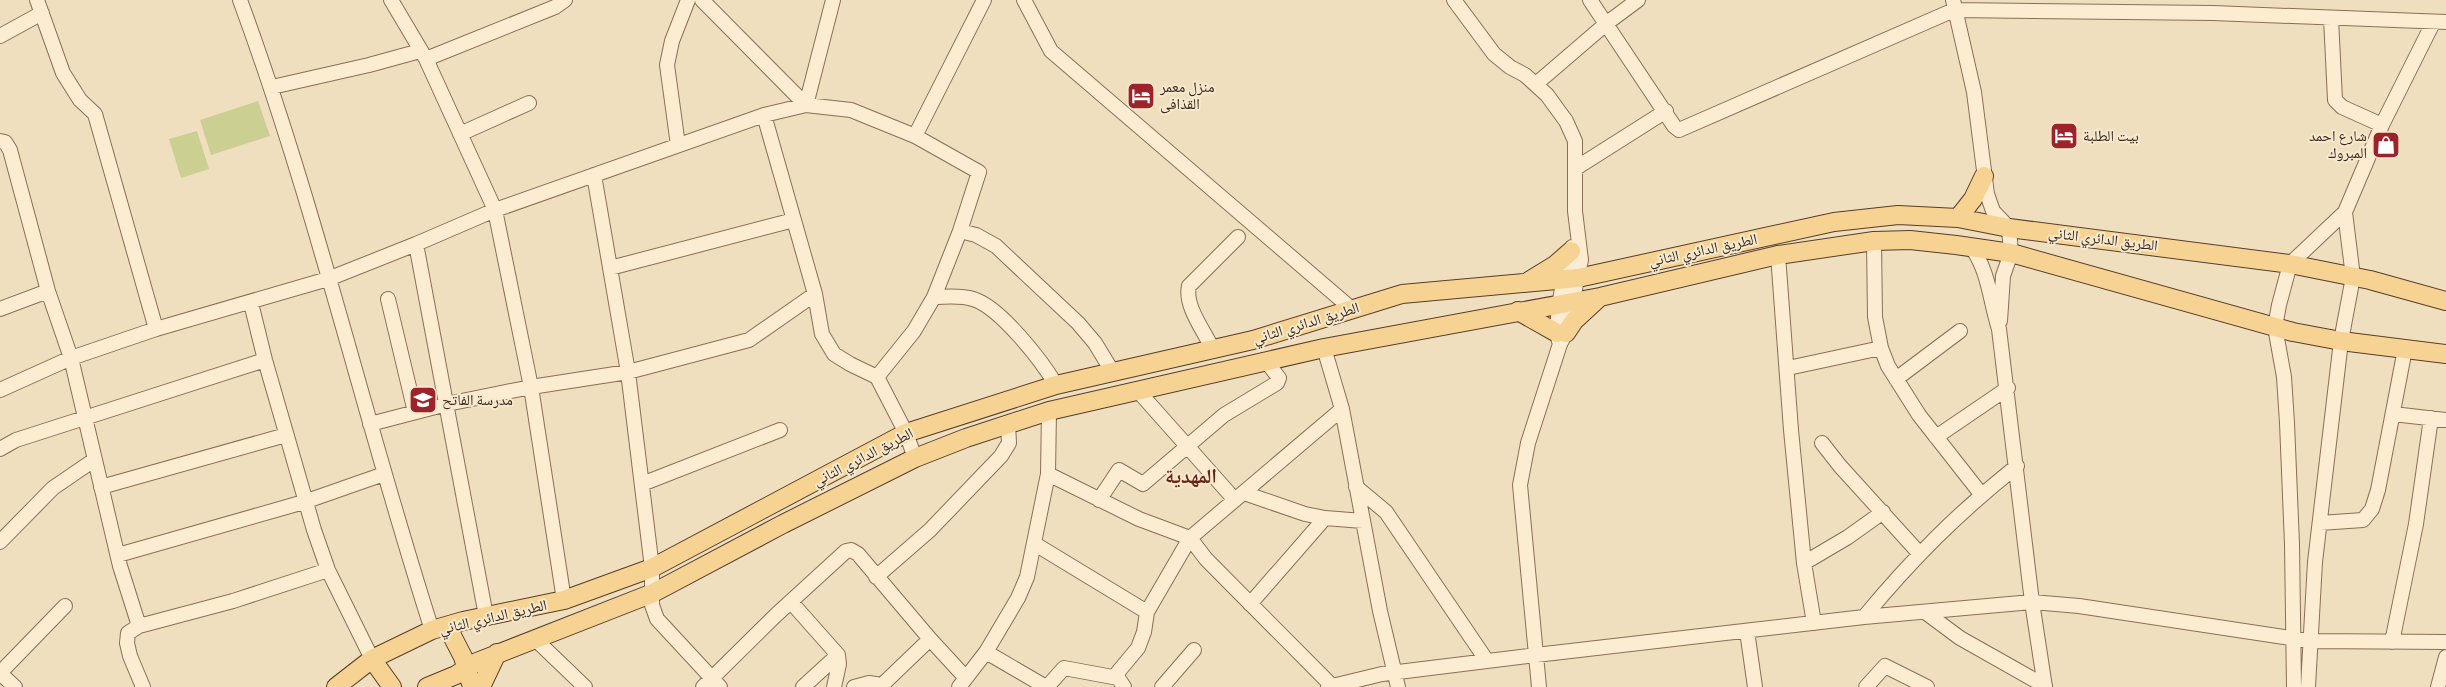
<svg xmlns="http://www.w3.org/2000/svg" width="2446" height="687" viewBox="0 0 2446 687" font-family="Literata,'Noto Naskh Arabic',serif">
  <rect width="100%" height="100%" fill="#f0dfbe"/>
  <path fill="#cbcf92" d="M 258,101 L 270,136 L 211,155 L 200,120 Z
    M 197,131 L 209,169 L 181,178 L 169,139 Z"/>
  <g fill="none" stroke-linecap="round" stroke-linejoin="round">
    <defs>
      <path id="minor" d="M 37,0 L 63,73 L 80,100 L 95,114 L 156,329
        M 240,0 C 316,206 365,422 432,630
        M 391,0 L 426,59 L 495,210 L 531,387 L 564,600
        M 702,0 L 806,105 L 851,110 L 915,136 L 979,172 L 960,231 L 934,297 L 914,331 L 877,377
        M 1024,0 L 1051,51 L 1353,310
        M 1454,0 L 1494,54 L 1510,67 L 1525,75 L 1547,95 L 1566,121 L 1575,141 L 1575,211 L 1581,260 L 1566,333 L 1560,344 L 1528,443 L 1520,485 L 1539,687
        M 1590,0 L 1674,126 L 1679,130 L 1954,10 L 2213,13 L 2446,22
        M 1953,0 L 1974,92 L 1987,194 L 1993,211 L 2009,228 L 2011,253 L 2003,276 L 2000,321
        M 2331,18 L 2335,100 L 2342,107 L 2382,125
        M 0,36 L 42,13
        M 426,59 L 555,7 L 565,0
        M 1536,84 L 1607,23 L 1638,0
        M 272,87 L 369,65 L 420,51
        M 764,115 L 815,294 L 822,334 L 834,354 L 850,364 L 877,377 L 906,433 L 915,458
        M 460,134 L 529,103
        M 915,136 L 984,0
        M 0,141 L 5,142 L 10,150 L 48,291 L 71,358 L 120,566 L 139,626 L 128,633 L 127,643 L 130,656 L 143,687
        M 678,145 L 667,65 L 672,41 L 688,0
        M 1576,168 L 1666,111
        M 594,175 L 628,372 L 652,568 L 652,605 L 657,619 L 720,687
        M 960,231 L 976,235 L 996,246 L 1078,323 L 1095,343 L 1112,371
        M 1874,241 L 1875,317 L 1881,348 L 1888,366 L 1919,415 L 1981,494
        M 416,244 L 486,616
        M 1972,248 C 1989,272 1990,301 1999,329 L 2032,602 L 2045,687
        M 1778,255 L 1791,430 L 1804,563
        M 610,268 L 794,220
        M 934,297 C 946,297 960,295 973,299 C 1000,307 1042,361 1056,385
        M 388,299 L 415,412
        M 251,303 L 265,360 L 314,530 L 328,570 L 372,659
        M 0,309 L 48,291
        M 1559,341 C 1553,325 1566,263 1572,247
        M 1324,348 L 1342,409 L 1380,611 L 1398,687
        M 1213,350 C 1205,332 1184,306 1189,286 L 1238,237
        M 1788,368 L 1881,348
        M 1896,379 L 1960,331
        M 0,390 L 71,358 L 156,329 L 328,279 L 416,244 L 495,210 L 764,115 L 806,105 L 833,0
        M 1139,392 L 1235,500
        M 2393,414 L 2446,420
        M 370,424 L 447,404 L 531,387 L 628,372 L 749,340 L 815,294
        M 1936,437 L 2008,388
        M 1822,443 L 1840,466 L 1919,553
        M 0,449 L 16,440 L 265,360
        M 1048,474 L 1139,519 L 1190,538 L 1206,559 L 1332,686
        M 642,484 L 780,430
        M 101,487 L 286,435
        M 1356,487 L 1386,512 L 1487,661
        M 1244,493 L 1305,514 L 1325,518 L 1363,521
        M 1099,500 L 1119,470 L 1143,484 L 1224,415 L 1277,383 L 1279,378 L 1266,361
        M 2320,523 L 2363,520 L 2372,509 L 2378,490 L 2405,349
        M 0,542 L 53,488 L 94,460
        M 1035,544 L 1147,612
        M 118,555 L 304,502 L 384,474
        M 876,577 L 930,530 L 1001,456 L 1009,443 L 1008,424
        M 791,602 L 838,655 L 839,664 L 834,687
        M 1250,604 L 1325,518
        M 1925,612 L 1960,638 L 2045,686
        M 1864,617 C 1912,559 1958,513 2017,466
        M 1814,623 L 1804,563 L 1848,537 L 1883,512
        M 139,626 L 233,601 L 328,570
        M 1747,631 L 1755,687
        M 535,639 L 585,687
        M 2392,642 L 2416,524 L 2431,418
        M 986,652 L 1046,687
        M 0,673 L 65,606
        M 0,673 L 15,687
        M 703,687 L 776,615 L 846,551 L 851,550 L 858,554 L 930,639 L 965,677
        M 803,687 L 838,655
        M 854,687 L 869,683 L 882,685 L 930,639
        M 959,687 L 986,652 L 1018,598 L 1027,577 L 1048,474 L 1049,411
        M 1047,687 L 1064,668 L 1118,678
        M 1124,687 L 1118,678 L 1118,672 L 1138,648 L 1144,632 L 1147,612 L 1190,538 L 1342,409
        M 1162,687 L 1194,650
        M 1328,687 L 1382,674 L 1536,655 L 1864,617 L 2032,602 L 2079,606 L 2310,641 L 2446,642
        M 1866,687 L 1885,666 L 1927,687
        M 2294,687 L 2292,544 L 2287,423 L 2284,377 L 2275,327 L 2279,305 L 2290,264 L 2345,212 L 2382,125 L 2433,23
        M 2308,687 L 2315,562 L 2341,341 L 2353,277 L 2345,212
        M 2438,687 L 2446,657"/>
      <path id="major" d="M 1958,218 L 1973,199 L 1984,176
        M 1529,281 L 1555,265 L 1571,251
        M 1518,311 L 1557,333
        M 1566,333 L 1574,321 L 1600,297
        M 447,626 L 463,657 L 472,687
        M 372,659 L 392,687
        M 336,687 L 372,659 L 432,630 L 463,621 L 564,600 L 652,568 L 906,433 L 1056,385 L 1253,340 L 1402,294 L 1578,278 L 1834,222 L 1898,215 L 1958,218 L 2009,228 L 2290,264 L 2370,280 L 2446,301
        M 427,687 L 456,675 L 477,662 L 653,593 L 783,524 L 915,458 L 966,438 L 1049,411 L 1324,348 L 1600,297 L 1778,255 L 1874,241 L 1910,240 L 1956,245 L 2011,253 L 2293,332 L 2341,341 L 2446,354
        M 481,687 L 497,653"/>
    </defs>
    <use href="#minor" stroke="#8a6f56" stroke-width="16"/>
    <use href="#major" stroke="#573d2b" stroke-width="20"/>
    <use href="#minor" stroke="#fbecd2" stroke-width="14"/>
    <use href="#major" stroke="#f6d293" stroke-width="18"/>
  </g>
  <defs>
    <symbol id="hotel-square" viewBox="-11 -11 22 22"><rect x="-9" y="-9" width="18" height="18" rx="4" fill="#9c232a" stroke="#f7e9ce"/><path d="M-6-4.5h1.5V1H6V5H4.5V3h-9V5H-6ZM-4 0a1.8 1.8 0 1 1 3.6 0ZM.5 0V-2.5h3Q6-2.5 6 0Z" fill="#fff"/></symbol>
    <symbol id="shop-square" viewBox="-11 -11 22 22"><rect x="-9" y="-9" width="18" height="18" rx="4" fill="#9c232a" stroke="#f7e9ce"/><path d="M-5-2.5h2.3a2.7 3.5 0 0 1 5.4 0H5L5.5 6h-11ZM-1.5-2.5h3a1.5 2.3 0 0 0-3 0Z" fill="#fff"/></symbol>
    <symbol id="school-square" viewBox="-11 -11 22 22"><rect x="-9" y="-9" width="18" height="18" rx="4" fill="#9c232a" stroke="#f7e9ce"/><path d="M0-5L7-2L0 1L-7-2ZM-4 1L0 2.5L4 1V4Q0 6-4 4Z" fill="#fff"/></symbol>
  </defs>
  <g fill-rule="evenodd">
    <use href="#hotel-square" x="1125" y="80" width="32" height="32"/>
    <use href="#hotel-square" x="2048" y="120" width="32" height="32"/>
    <use href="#shop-square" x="2370" y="129" width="32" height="32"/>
    <use href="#school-square" x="407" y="384" width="32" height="32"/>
  </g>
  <g text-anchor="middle" stroke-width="4" stroke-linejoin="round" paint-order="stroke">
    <g font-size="15" fill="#38281b" stroke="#f7e9ce" text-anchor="start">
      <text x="1160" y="92">منزل معمر<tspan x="1160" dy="17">القذافى</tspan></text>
      <text x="2083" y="141">بيت الطلبة</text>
      <text x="2367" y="141" text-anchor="end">شارع احمد<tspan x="2367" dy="17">المبروك</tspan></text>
      <text x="442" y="405">مدرسة الفاتح</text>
    </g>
    <g font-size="15" fill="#38281b" stroke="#f7e9ce">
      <text transform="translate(2103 239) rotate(7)" y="5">الطريق الدائري الثاني</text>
      <text transform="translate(1703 250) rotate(-12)" y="5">الطريق الدائري الثاني</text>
      <text transform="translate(1306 323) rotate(-17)" y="5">الطريق الدائري الثاني</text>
      <text transform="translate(863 457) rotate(-27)" y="5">الطريق الدائري الثاني</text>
      <text transform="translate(493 617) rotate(-13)" y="5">الطريق الدائري الثاني</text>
    </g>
    <g font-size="20" font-weight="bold" fill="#672518" stroke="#f7e9ce">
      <text x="1191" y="483">المهدية</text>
    </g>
  </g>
</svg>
